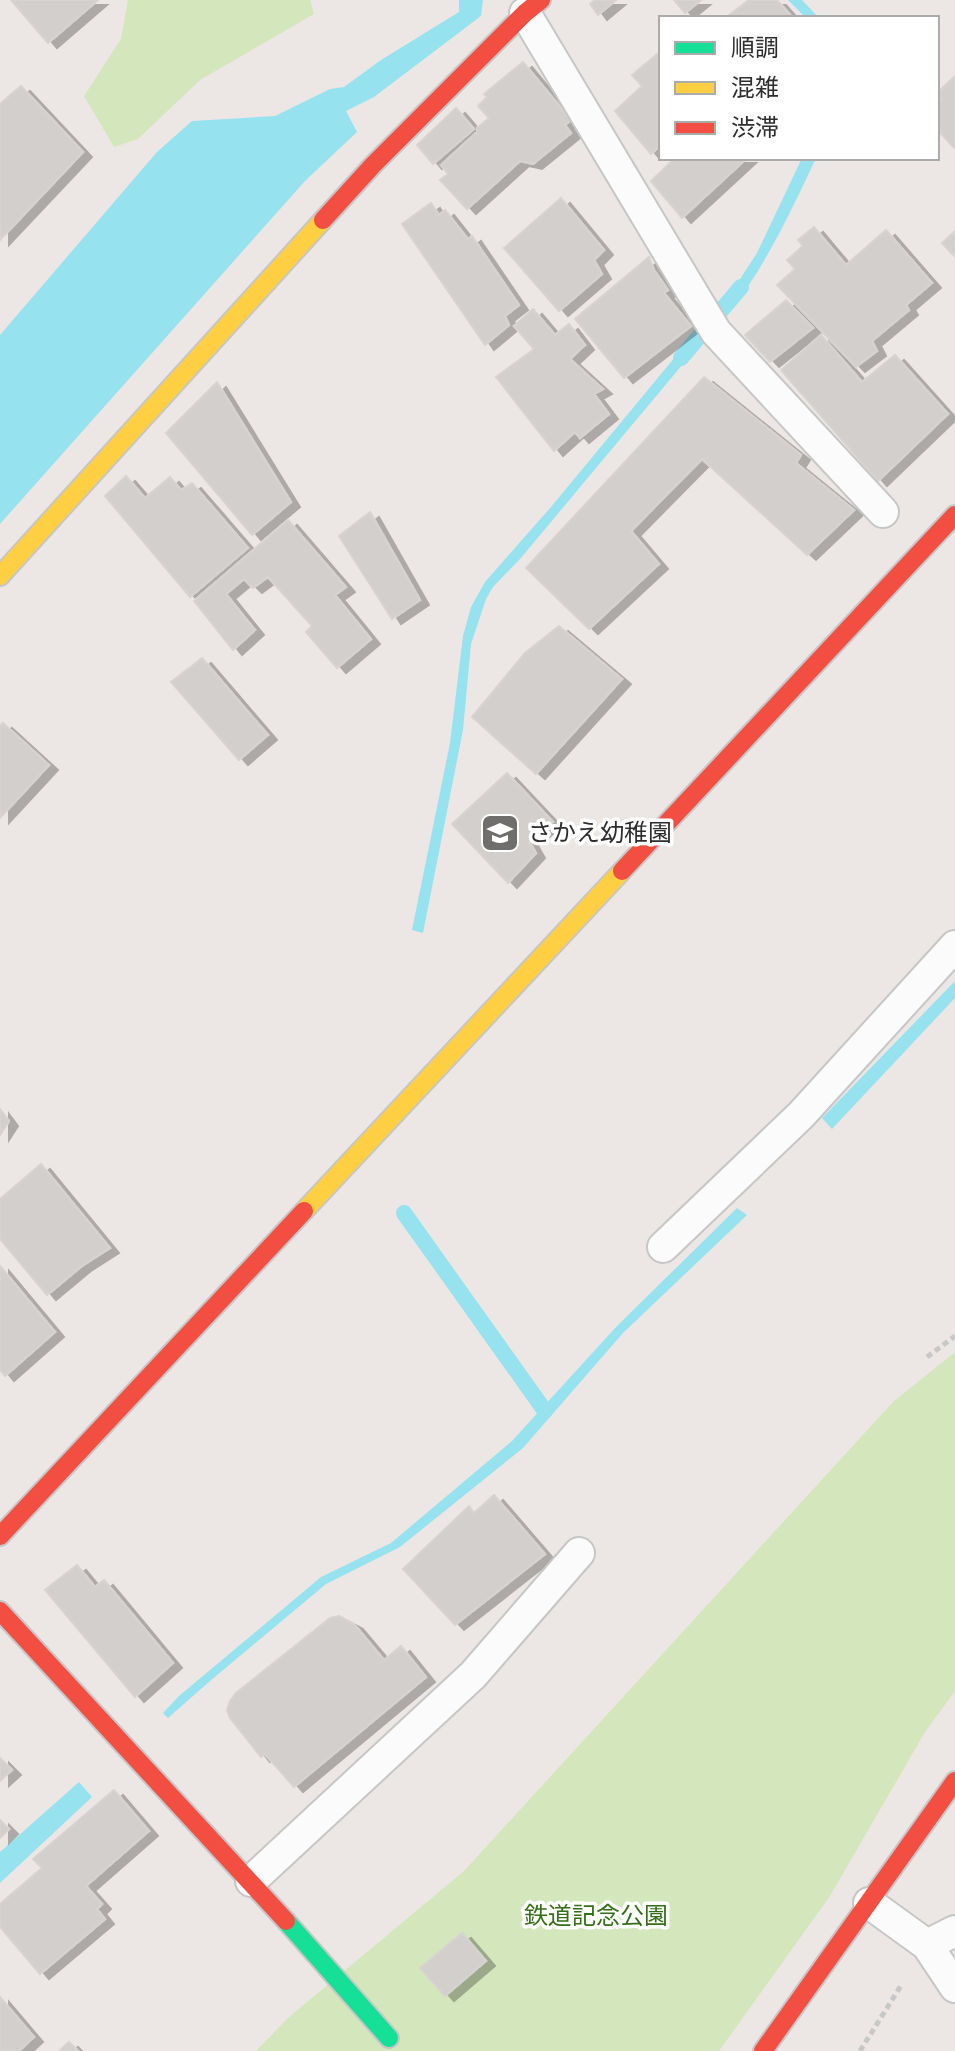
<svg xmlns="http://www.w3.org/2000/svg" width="955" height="2051" viewBox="0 0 955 2051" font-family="Montserrat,'Noto Sans JP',sans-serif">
  <defs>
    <filter id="shadow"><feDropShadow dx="9" dy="5" stdDeviation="0" flood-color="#0004"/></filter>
  </defs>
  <rect width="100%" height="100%" fill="#ece7e4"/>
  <path fill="#d3e6bc" d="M 128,0 L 310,0 L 314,14 L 200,80 L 138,139 L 114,147 L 84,96 L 121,39 Z
    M 955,1352 L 955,1691 L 925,1732 L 830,1896 L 719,2051 L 256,2051 L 288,2018 L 464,1871 L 893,1402 Z"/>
  <path fill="#96e2ee" d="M 459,0 L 483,0 L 481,16 L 374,97 L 346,111 L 357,132 L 305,181 L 0,524 L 0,335 L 157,152 L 192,121 L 275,116 L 330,89 L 344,87 L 381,60 L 459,12 Z
    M 788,0 L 802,0 L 819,18 L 806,18 Z
    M 802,158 L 816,158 C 792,209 768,261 734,306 L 727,299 L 757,253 Z
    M 690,339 L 698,346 L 520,559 L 493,587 L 486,599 L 471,644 L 463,730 L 423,933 L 412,930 L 450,743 L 463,636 L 471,607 L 485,582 L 551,507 Z
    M 955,981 L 955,998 L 832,1129 L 822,1118 Z
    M 737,1208 L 747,1215 L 623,1333 L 523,1448 L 400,1547 L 326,1584 L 210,1681 L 168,1718 L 163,1713 L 179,1696 L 321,1577 L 391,1543 L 512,1441 L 617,1326 Z
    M 79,1782 L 92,1797 L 0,1883 L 0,1852 Z"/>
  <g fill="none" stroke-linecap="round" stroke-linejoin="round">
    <path stroke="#96e2ee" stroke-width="16" d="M 681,358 L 741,287
      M 404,1213 L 545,1411"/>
  </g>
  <path fill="#d2cfcd" stroke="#d7d3d0" stroke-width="2" filter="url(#shadow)" d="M 11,0 L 98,0 L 48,43 Z
    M 595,0 L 616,0 L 598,15 L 590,4 Z
    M 674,0 L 701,0 L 685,13 Z
    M 749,0 L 777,0 L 793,18 L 725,18 Z
    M 661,51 L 661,145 L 651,154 L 615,111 L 642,86 L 632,75 Z
    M 523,62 L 571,120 L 565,125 L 571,133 L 533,164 L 520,161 L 467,209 L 440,180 L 448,174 L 441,165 L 477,132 L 477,128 L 489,118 L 478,106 L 487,97 L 484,94 Z
    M 955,76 L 955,149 L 937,129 L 937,103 L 942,99 L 937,93 Z
    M 21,86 L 83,152 L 0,240 L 0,104 Z
    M 456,108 L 474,129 L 433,164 L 417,145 Z
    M 675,158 L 747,158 L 682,218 L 651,181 Z
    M 561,198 L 604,250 L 594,260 L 602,274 L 559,311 L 504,248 Z
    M 431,203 L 439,215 L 445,210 L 468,239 L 472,236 L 519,305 L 505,316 L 509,325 L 485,345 L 402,224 Z
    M 814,227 L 846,265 L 886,230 L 932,283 L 906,305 L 909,310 L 872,341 L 877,351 L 856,367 L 777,285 L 795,269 L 787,260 L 803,246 L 798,240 Z
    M 955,231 L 955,257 L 942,243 Z
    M 649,257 L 654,270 L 668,290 L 664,293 L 691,326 L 624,378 L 575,319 Z
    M 786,300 L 813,328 L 770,362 L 745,335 Z
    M 533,309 L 555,335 L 569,324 L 585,345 L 570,359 L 603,389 L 594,394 L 609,414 L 580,438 L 575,432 L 554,451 L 496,377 L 534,349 L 514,326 Z
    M 821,335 L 862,382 L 895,355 L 948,414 L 878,481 L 781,370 Z
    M 704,377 L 801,455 L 796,463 L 854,510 L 807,555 L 702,459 L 631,531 L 659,564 L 589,629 L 526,568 Z
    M 217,382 L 291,502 L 252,535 L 166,433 Z
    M 126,476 L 145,498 L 170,477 L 181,490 L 192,483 L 248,548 L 190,597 L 105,496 Z
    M 370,512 L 420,600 L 392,619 L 339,536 Z
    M 288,520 L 346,587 L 335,595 L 371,639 L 337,668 L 306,632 L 312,626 L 268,577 L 253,588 L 244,579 L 226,594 L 255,630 L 233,650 L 194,601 Z
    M 559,626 L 622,679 L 536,774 L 472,717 L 525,653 Z
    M 202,658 L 268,735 L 239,760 L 171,682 Z
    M 3,723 L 49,765 L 0,818 L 0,726 Z
    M 507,773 L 553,822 L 529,841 L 536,853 L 508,883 L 452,824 Z
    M 0,1109 L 9,1121 L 0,1135 Z
    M 41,1164 L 110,1248 L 82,1266 L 47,1295 L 0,1239 L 0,1199 Z
    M 0,1266 L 55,1332 L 5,1376 L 0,1370 Z
    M 494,1495 L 545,1554 L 455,1625 L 403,1569 L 469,1506 L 474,1513 Z
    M 77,1565 L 95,1587 L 104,1580 L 173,1663 L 135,1697 L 45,1590 Z
    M 339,1616 L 354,1624 L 384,1660 L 401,1646 L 426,1677 L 294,1787 L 265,1754 L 261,1757 L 230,1718 L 227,1710 L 230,1701 L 236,1693 L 330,1618 Z
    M 0,1758 L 12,1770 L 0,1781 Z
    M 114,1790 L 149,1831 L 86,1886 L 102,1904 L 97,1909 L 105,1919 L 40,1974 L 0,1927 L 0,1904 L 42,1868 L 33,1859 Z
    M 0,1820 L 9,1829 L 0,1838 Z
    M 462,1933 L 486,1961 L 445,1996 L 420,1968 Z
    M 0,1997 L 34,2037 L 19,2051 L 0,2051 Z
    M 69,2042 L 78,2051 L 59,2051 Z"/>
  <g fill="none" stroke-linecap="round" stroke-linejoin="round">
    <defs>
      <path id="lane" d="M 525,13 L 716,332 L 883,512
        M 663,1247 L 801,1115 L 955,946
        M 251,1881 L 473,1675 L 579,1553
        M 869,1903 L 927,1945 L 955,1987
        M 927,1945 L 955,1931"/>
      <path id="fast" d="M 286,1921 L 389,2038"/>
      <path id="slow" d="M 0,576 L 323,220
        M 304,1211 L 622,871"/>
      <path id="jam" d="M 323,220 L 373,165 L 525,13 L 541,0
        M 622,871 L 955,515
        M 0,1536 L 304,1211
        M 0,1611 L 286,1921
        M 763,2051 L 955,1781"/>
    </defs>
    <use href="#lane" stroke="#c7c6c6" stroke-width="34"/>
    <use href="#fast" stroke="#c7c6c6" stroke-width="22"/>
    <use href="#slow" stroke="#c7c6c6" stroke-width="22"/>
    <use href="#jam" stroke="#c7c6c6" stroke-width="22"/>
    <path stroke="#c8c8c8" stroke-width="5" stroke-dasharray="6 4" stroke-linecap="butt" d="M 927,1357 L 955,1336
      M 860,2051 L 902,1984"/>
    <use href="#lane" stroke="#fcfbfb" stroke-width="30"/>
    <use href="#fast" stroke="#16e098" stroke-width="18"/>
    <use href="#slow" stroke="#ffcf43" stroke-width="18"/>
    <use href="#jam" stroke="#f24e42" stroke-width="18"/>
  </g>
  <defs>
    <symbol id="school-square" viewBox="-11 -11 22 22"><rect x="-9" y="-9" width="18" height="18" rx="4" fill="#706e6d" stroke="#fff"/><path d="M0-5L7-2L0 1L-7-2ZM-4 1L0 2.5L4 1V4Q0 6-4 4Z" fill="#fff"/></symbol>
  </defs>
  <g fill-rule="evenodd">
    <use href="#school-square" x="478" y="811" width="44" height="44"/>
  </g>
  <g text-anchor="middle" stroke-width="7" stroke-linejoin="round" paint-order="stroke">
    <g font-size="24" fill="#2d2d2d" stroke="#fff" text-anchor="start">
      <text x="528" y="841">さかえ幼稚園</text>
    </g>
    <g font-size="24" fill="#356e19" stroke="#fff">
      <text x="596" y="1924">鉄道記念公園</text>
    </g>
  </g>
  <rect x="659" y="16" width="280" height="144" fill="#ffffff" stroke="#ababab" stroke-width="2"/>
  <rect x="675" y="42" width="40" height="12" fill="#16e098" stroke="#ababab" stroke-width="2"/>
  <text x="731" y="56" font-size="24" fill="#2d2d2d">順調</text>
  <rect x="675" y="82" width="40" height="12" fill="#ffcf43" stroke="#ababab" stroke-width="2"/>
  <text x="731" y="96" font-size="24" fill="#2d2d2d">混雑</text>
  <rect x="675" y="122" width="40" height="12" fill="#f24e42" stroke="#ababab" stroke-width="2"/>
  <text x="731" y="136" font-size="24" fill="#2d2d2d">渋滞</text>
</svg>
